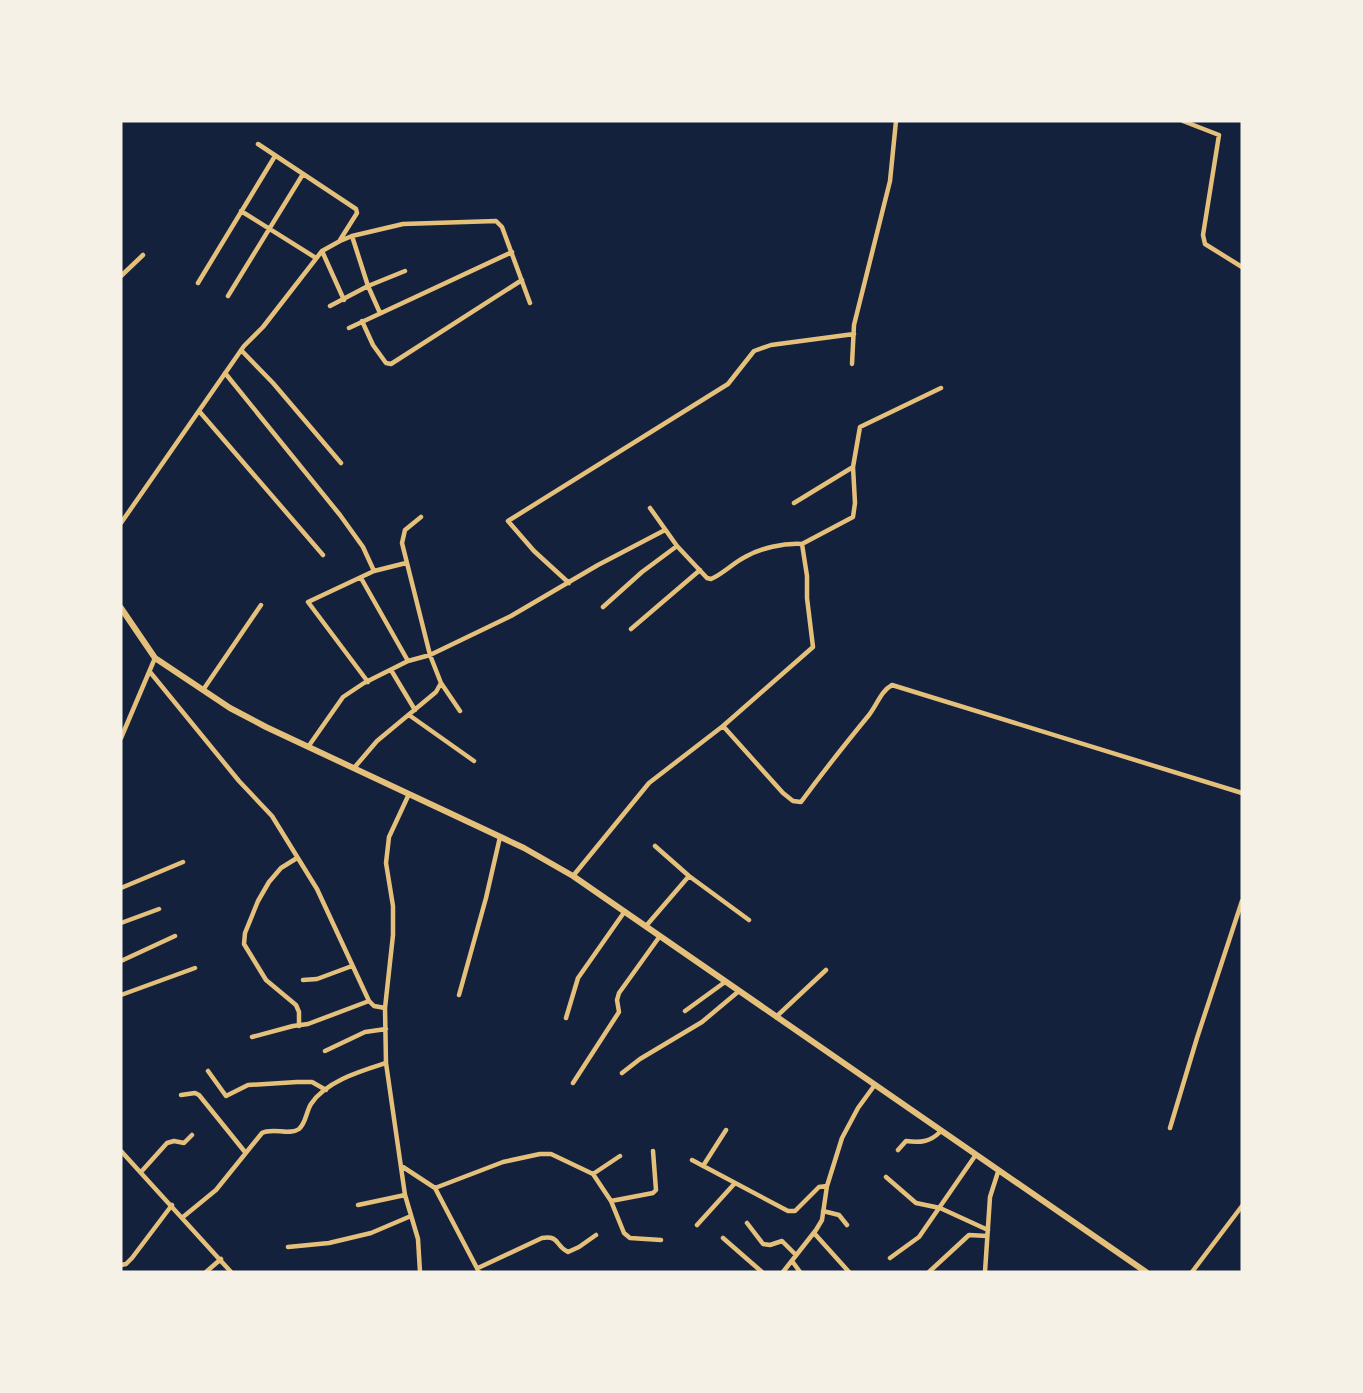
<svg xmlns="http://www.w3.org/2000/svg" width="1363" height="1393" viewBox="0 0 1363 1393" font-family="Overpass,sans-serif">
  <rect width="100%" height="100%" fill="#14213d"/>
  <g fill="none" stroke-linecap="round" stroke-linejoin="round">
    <path stroke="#e5c07b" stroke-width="4.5" d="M 1183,121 L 1219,135 L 1203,235 L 1205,244 L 1242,267
      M 258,144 L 356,209 L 357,213 L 340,240
      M 241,211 L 316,258
      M 322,251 L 344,300
      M 121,276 L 143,255
      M 198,283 L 275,156
      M 228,296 L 303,174
      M 330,306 L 368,286 L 352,236
      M 380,313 L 368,286 L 405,271
      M 362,321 L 373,345 L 386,363 L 391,364 L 522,280
      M 349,328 L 512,252
      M 241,350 L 273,383 L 341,463
      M 852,364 L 854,325 L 890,181 L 896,121
      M 225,373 L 340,515 L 363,547 L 374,571
      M 199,411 L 323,555
      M 794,503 L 853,467
      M 650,508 L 677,546
      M 121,523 L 244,346 L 263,327 L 322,251 L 340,241 L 352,236 L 403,224 L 496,221 L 502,227 L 530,303
      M 361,578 L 408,661
      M 569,583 L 534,551 L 508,521 L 728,384 L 754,351 L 771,345 L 854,334
      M 603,607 L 642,572 L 677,546 L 707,578 L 711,579 C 723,574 733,563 745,557 C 761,548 783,543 802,544
      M 631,629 L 700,570
      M 391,670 L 415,710
      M 150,672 L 239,781 L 272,816 L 317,889 L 369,1001 L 374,1006 L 385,1008
      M 368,682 L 308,602 L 374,571 L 406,563
      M 441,683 L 460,711
      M 203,690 L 261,605
      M 409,715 L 474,761
      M 723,726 L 813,647 L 807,598 L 807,576 L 802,544 L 853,517 L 855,503 L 853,467 L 860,427 L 941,388
      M 121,738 L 155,658
      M 308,747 L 343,697 L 364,683 L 408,661 L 430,655 L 511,616 L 598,565 L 665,530
      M 354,768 L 377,741 L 436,692 L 441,683 L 430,655 L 402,543 L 405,530 L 421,517
      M 409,794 L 389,837 L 386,863 L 393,906 L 393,935 L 385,1008 L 386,1063 L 405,1195 L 418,1239 L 420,1272
      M 655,846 L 689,876
      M 297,858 L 281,868 L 269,882 L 258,901 L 245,933 L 244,944 L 266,980 L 296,1005 L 299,1012 L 299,1026
      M 573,876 L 649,783 L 723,726 L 783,793 L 793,801 L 801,802 C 823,772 846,743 869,715 C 877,705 881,691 892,685 L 1242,793
      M 121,888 L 183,862
      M 121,923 L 159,909
      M 646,926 L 689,876 L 749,920
      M 121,961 L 175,936
      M 303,980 L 317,979 L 352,966
      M 121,995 L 195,968
      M 459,995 L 486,898 L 500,837
      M 685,1011 L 725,982
      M 776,1017 L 826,970
      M 566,1018 L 578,978 L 625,911
      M 252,1037 L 293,1026 L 308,1024 L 369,1001
      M 325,1051 L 365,1032 L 386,1029
      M 208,1071 L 226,1096 L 248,1085 L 297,1082 L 312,1082 L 326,1090
      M 622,1073 L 640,1059 L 702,1022 L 739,991
      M 573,1083 L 619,1012 L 617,1000 L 619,993 L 660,936
      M 181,1095 L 195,1093 L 199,1095 L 245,1152
      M 1170,1128 L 1197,1038 L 1242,901
      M 898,1150 L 906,1141 C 920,1143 930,1142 940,1132
      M 121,1151 L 231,1272
      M 692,1160 L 788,1211 L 795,1211 L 819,1187 L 827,1186
      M 703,1166 L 726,1130
      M 403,1167 L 435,1188 L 479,1272
      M 141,1172 L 167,1143 L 174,1141 L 184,1143 L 192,1135
      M 593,1174 L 620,1156
      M 886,1177 L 916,1203 L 940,1208 L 988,1230
      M 435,1188 L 503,1162 L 540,1154 L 551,1154 L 593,1174 L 611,1201 L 624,1233 L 630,1238 L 661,1240
      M 611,1201 L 653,1193 L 656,1190 L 653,1151
      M 358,1205 L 405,1195
      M 823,1211 L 839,1215 L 847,1225
      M 183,1217 L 216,1190 L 262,1133 C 273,1127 289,1136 299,1129 C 306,1123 306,1112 311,1104 C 326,1081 361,1071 386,1063
      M 747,1223 L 763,1244 L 770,1245 L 782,1241 L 796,1255
      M 697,1225 L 735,1183
      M 814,1233 L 849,1272
      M 723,1238 L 762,1272
      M 288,1247 L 329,1243 L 371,1233 L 411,1216
      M 890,1258 L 919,1237 L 975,1156
      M 792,1261 L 800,1272
      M 121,1265 L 126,1264 L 132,1258 L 172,1205
      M 478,1268 L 542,1238 C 560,1235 555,1246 568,1252 L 579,1247 L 596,1235
      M 206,1272 L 221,1259
      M 783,1272 L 816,1230 L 822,1220 L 827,1186 L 842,1138 L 858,1108 L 874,1086
      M 929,1272 L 969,1235 L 987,1236
      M 985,1272 L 990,1197 L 998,1172
      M 1192,1272 L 1242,1206"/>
    <path stroke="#e5c07b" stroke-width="6" d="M 121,608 L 155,658 L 230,708 L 266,727 L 524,848 L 573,876 L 1146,1272"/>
  </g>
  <rect width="1363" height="1393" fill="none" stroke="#f6f1e7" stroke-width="245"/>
</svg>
